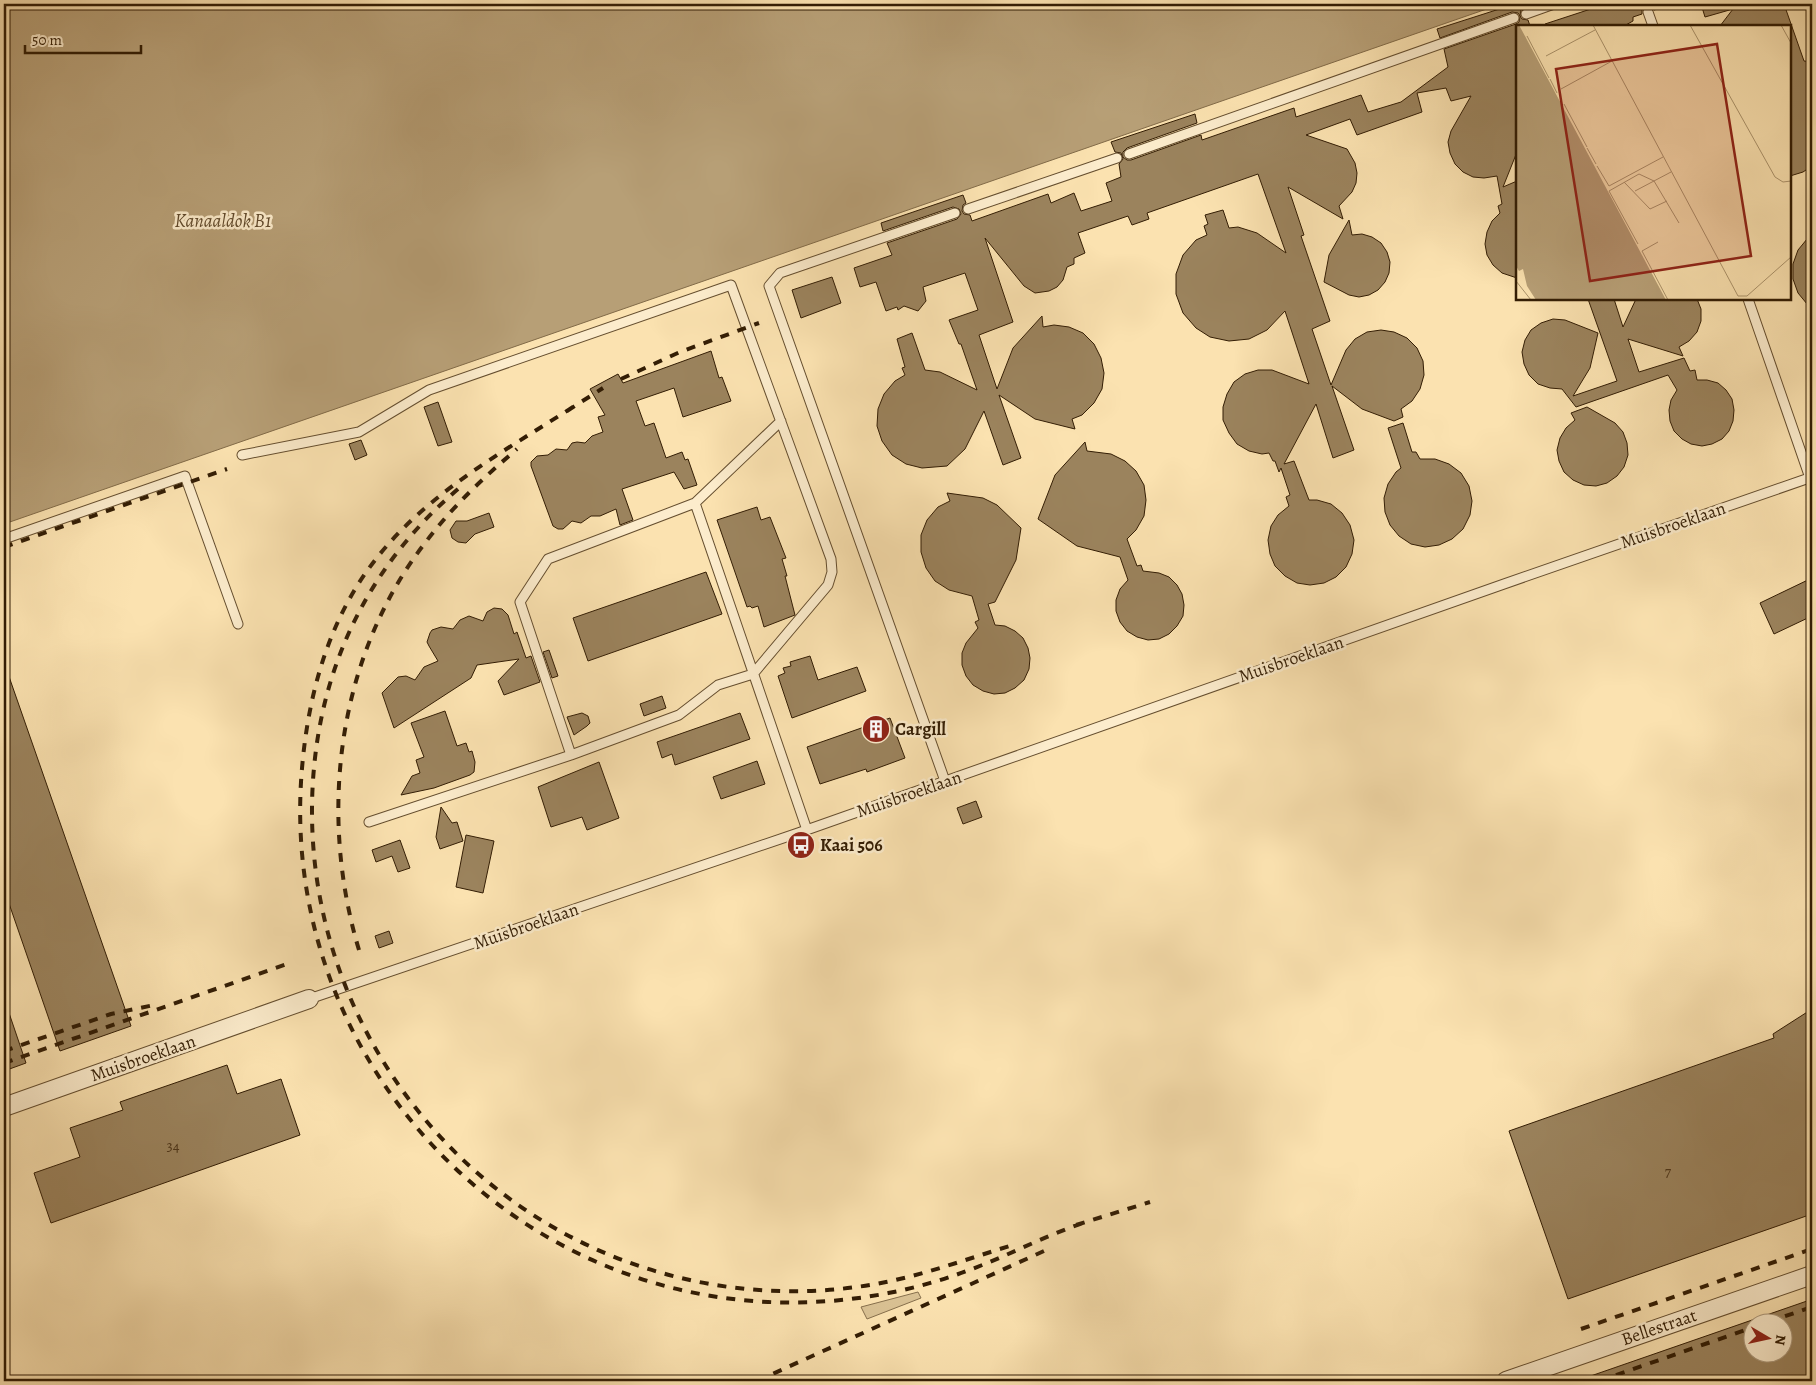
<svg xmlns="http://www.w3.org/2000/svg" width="1816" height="1385" viewBox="0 0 1816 1385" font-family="Alegreya,serif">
  <rect width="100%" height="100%" fill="#fbe2b0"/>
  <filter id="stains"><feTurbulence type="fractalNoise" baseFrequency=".004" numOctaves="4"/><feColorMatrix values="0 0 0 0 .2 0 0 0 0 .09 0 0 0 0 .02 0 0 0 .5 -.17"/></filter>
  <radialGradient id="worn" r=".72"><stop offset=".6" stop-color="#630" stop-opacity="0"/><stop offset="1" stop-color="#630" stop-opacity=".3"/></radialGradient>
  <path fill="#d9c193" stroke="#866f4c" d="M 918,1292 L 921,1298 L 867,1319 L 861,1307 Z"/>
  <path fill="#b79f76" stroke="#826b48" d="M 4,4 L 1501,4 L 4,524 Z"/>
  <path fill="#9b835d" stroke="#331d04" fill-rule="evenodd" d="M 1515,4 L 1523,4 L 1524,8 L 1521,10 L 1520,16 L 1522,19 L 1528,20 L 1530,26 L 1517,26 L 1517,152 L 1503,187 L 1517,181 L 1517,278 L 1502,273 L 1493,265 L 1487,255 L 1485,244 L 1487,232 L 1492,221 L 1500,213 L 1498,206 L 1502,204 L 1497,176 L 1484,178 L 1473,177 L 1463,172 L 1455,164 L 1450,153 L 1448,142 L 1451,131 L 1471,96 L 1451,101 L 1446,88 L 1417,93 L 1422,112 L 1357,135 L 1350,119 L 1306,135 L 1347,149 L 1355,163 L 1357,173 L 1356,183 L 1352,192 L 1339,206 L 1343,219 L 1288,187 L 1304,235 L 1301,236 L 1330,321 L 1312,329 L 1331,385 L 1346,350 L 1355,339 L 1367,332 L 1381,330 L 1394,332 L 1407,338 L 1417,348 L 1423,361 L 1424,375 L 1420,389 L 1412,401 L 1401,409 L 1403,417 L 1394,421 L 1362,409 L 1332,386 L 1354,450 L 1333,458 L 1316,404 L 1284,464 L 1294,461 L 1309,500 L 1317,500 L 1331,504 L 1342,513 L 1350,525 L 1354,540 L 1352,554 L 1346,567 L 1336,577 L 1324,583 L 1310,585 L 1297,583 L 1285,576 L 1275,566 L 1270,554 L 1268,540 L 1271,526 L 1278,515 L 1289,506 L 1286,497 L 1290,495 L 1281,468 L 1279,472 L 1275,461 L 1273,461 L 1269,453 L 1262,454 L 1249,451 L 1237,444 L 1229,433 L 1223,420 L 1223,407 L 1227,394 L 1234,382 L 1245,374 L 1258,370 L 1272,370 L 1309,384 L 1285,311 L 1267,330 L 1249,339 L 1229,341 L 1210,337 L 1196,328 L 1183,313 L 1176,294 L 1176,274 L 1183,255 L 1196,240 L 1207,235 L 1204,226 L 1208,224 L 1205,215 L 1223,210 L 1229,228 L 1238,227 L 1257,233 L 1286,253 L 1258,174 L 1147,213 L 1149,219 L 1132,225 L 1128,216 L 1078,233 L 1085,253 L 1074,258 L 1074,264 L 1067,267 L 1063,280 L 1057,287 L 1049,291 L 1035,293 L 1024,286 L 985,238 L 1013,322 L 979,335 L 997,389 L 1013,348 L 1042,316 L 1043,327 L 1054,325 L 1069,327 L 1083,333 L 1094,344 L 1101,358 L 1104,373 L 1102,389 L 1094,403 L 1082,415 L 1072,419 L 1075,429 L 1035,419 L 999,395 L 1021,458 L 1003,465 L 984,411 L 965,449 L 947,466 L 922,468 L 906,464 L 892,455 L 882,441 L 877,426 L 878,409 L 884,394 L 895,381 L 905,375 L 902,368 L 905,367 L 897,339 L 912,333 L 925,370 L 940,372 L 977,390 L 961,344 L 959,344 L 949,320 L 978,310 L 965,273 L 923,287 L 926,301 L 918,311 L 904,306 L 898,310 L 897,307 L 886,311 L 876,282 L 860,287 L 854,268 L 892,255 L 887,243 L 957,219 L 961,214 L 959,209 L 953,207 L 883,231 L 881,223 L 963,195 L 966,203 L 963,205 L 962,211 L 964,214 L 970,215 L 972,221 L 1048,194 L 1051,203 L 1074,193 L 1081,211 L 1112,201 L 1106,183 L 1121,177 L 1119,164 L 1123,159 L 1121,153 L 1115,152 L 1111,142 L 1195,114 L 1197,123 L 1127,148 L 1123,152 L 1123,157 L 1127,160 L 1131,160 L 1201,135 L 1202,140 L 1294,108 L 1296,117 L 1361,95 L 1368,112 L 1401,102 L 1448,67 L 1444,49 L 1516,24 L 1519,22 L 1520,16 L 1518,13 L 1512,12 L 1440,38 L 1437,29 Z
    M 1606,4 L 1665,4 L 1665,7 L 1654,10 L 1650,6 L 1645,6 L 1642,10 L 1642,14 L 1633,17 L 1633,21 L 1624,26 L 1546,26 L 1545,24 Z
    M 1701,4 L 1784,4 L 1804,61 L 1812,62 L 1812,166 L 1803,172 L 1790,176 L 1790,26 L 1720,26 L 1733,9 L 1705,17 Z
    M 1349,220 L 1352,235 L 1362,234 L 1372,237 L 1381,243 L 1387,252 L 1390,262 L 1389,273 L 1385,282 L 1378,290 L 1369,295 L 1359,297 L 1349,295 L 1324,282 L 1329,255 Z
    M 1812,233 L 1812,310 L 1798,293 L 1793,279 L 1793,264 L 1798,250 Z
    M 832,277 L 841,303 L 801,318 L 792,290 Z
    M 1588,299 L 1614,299 L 1623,327 L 1636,299 L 1697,299 L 1701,309 L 1701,321 L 1697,332 L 1689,341 L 1679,347 L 1683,356 L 1628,339 L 1639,372 L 1684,358 L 1690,371 L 1695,370 L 1697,380 L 1707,380 L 1718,383 L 1726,390 L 1732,399 L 1734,410 L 1733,421 L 1729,431 L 1722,439 L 1712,444 L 1702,446 L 1691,444 L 1682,439 L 1674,431 L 1670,421 L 1669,410 L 1671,400 L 1677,390 L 1668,375 L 1576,407 L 1562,389 L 1550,388 L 1538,384 L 1529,375 L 1524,364 L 1522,352 L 1525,340 L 1531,330 L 1541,323 L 1553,319 L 1565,320 L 1598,333 L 1590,368 L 1573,396 L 1617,381 Z
    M 711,351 L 719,378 L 722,377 L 731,401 L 683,417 L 674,388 L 636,401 L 645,426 L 654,423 L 666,458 L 682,452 L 685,460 L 688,459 L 697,485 L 684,489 L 674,472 L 622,489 L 633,520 L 620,525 L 616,509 L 600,516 L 591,516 L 581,523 L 572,521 L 563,529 L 558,529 L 553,526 L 531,466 L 531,462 L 537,456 L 548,455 L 556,449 L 567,450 L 572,443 L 577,442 L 585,443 L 592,436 L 603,432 L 598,417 L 605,415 L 590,389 L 618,374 L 623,383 Z
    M 438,402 L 452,442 L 438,446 L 424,407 Z
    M 1587,407 L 1615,423 L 1623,432 L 1627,443 L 1628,455 L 1624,467 L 1617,476 L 1607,483 L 1596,486 L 1584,485 L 1573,480 L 1564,472 L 1559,461 L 1557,450 L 1560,438 L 1566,428 L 1575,420 L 1571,413 Z
    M 1403,423 L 1412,452 L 1416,452 L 1420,459 L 1435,459 L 1449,464 L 1461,473 L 1469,486 L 1472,501 L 1470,515 L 1463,529 L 1452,539 L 1439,545 L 1425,547 L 1411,544 L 1399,536 L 1390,525 L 1385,512 L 1384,498 L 1388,484 L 1396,472 L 1401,468 L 1388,428 Z
    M 361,440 L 367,455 L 355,460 L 349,444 Z
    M 1085,442 L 1087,451 L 1111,454 L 1125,461 L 1136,471 L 1144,485 L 1146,500 L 1144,516 L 1136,530 L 1127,539 L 1137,566 L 1141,565 L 1143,571 L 1159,573 L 1169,577 L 1177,585 L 1182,594 L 1184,605 L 1183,616 L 1177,626 L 1169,634 L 1159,639 L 1148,640 L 1137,637 L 1127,631 L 1120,622 L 1116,611 L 1116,600 L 1120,589 L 1128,580 L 1120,557 L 1077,546 L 1038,519 L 1055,475 Z
    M 947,493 L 983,498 L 997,505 L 1021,528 L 1016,560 L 995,602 L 988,604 L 995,625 L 1005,626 L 1015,631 L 1023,638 L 1028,648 L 1030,658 L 1029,669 L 1024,680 L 1015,688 L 1005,693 L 994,694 L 983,691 L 973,685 L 966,676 L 962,665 L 962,653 L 966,643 L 978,628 L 975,622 L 979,620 L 972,596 L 949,590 L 935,581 L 926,568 L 921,552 L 921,535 L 927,520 L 938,507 L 950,501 Z
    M 757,507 L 761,520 L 770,517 L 786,558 L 782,559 L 787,576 L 785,576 L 795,615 L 764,627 L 758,606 L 752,608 L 750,606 L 747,607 L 717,520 Z
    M 489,513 L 494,527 L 475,534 L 466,543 L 458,542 L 452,538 L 450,530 L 456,521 L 467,521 Z
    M 706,572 L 722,614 L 588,661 L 573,618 Z
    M 1812,578 L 1812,616 L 1774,634 L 1760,603 Z
    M 494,608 L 502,609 L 508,615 L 514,634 L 517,632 L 526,658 L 531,656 L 540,682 L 504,695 L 498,681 L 519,659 L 477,665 L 471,678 L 394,728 L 382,693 L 398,677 L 406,676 L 415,680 L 424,667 L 438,661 L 429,646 L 427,642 L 430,633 L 432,630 L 441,627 L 453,629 L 460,620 L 469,616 L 483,621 L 487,612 Z
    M 549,650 L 558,676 L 552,678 L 543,652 Z
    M 810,656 L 818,680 L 857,667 L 866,691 L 792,718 L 778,676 L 785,673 L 783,668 L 791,666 L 790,662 Z
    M 6,668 L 131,1026 L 60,1051 L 4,889 L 4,669 Z
    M 662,696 L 666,708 L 644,716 L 640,704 Z
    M 445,711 L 457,746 L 466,743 L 469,752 L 472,751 L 475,762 L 474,772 L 470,775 L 434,788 L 401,795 L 412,776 L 420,773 L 416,760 L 424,757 L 411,723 Z
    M 582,713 L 588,716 L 590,723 L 587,726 L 574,735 L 567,717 Z
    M 740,713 L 750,739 L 675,765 L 672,754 L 662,758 L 657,742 Z
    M 890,718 L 905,758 L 867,772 L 866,769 L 820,784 L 807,747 Z
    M 757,761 L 765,784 L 721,799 L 713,777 Z
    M 599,762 L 619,818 L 587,830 L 582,817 L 551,827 L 538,787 Z
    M 976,801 L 982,817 L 963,824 L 957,808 Z
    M 441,807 L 452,823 L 457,822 L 463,841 L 440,849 L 436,837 Z
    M 466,835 L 494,841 L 483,893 L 456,887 Z
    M 400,840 L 410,868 L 398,872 L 392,856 L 376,862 L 372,850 Z
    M 389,931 L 393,943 L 379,948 L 375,936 Z
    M 4,1004 L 6,1004 L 26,1063 L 4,1071 Z
    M 1812,1009 L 1812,1214 L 1568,1299 L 1509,1131 L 1774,1038 L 1773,1034 Z
    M 227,1065 L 237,1094 L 281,1079 L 300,1135 L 51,1223 L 34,1173 L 80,1157 L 70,1128 L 123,1110 L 120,1102 Z
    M 1807,1301 L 1812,1317 L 1812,1381 L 1582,1381 L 1582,1379 ZM 1754,1322 L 1784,1322 L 1784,1352 L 1754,1352 Z"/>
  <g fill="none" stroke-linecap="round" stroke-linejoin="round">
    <defs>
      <path id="service" d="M 1648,12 L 1653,26
        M 1526,14 L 1554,4
        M 1129,154 L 1514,18
        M 968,209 L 1117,158
        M 1748,299 L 1810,478
        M 242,455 L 359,432 L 429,390 L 731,285 L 831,559 L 832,572 L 828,585 L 753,674 L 718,685 L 679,715 L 571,755 L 369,822
        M 695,503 L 807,830
        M 4,539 L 185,476 L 238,624
        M 571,755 L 520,602 L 548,559 L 695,503 L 781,421
        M 945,781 L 769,286 L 780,273 L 955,213
        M 309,999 L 798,833 L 1504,584 L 1812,477"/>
      <path id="minor" d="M 4,1107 L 309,999
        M 1506,1381 L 1812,1275"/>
    </defs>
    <use href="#service" stroke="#654e2f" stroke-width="11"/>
    <use href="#minor" stroke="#654e2f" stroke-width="20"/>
    <use href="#service" stroke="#fceccc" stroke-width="9"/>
    <use href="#minor" stroke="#fceccc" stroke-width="18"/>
    <path stroke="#331d04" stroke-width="4" stroke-dasharray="9 9" stroke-linecap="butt" d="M 621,379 L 680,352 L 759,323
      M 573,407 C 492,459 405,505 354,591 C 320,648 305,716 301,782 C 285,1053 496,1289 768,1302 C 838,1305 907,1294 972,1269 C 1009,1255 1045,1236 1083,1223
      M 567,411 L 603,388
      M 458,489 C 376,559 327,651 315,758 C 288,996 445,1220 677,1277 C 745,1294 817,1296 886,1282 C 930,1273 973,1257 1016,1244
      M 4,547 L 227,469
      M 359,950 C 318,814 337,657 425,543 C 452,507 483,478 517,449
      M 4,1051 L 111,1014 L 154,1005
      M 4,1063 L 290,963
      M 1076,1225 L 1150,1202
      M 1768,1322 L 1812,1307
      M 1581,1329 L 1812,1249
      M 757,1381 L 1044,1251
      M 1599,1381 L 1754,1327"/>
  </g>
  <defs>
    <symbol id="building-disc" viewBox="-11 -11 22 22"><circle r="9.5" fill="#8f2418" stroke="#fceccc"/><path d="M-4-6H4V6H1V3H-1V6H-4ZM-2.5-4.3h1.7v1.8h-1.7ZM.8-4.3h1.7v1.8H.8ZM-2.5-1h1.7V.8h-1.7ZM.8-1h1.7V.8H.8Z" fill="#fff"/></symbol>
    <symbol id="bus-disc" viewBox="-11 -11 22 22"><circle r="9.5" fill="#8f2418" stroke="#fceccc"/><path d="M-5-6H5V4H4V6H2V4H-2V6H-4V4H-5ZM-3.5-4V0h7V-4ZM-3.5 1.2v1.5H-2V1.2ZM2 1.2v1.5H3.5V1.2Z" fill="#fff"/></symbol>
  </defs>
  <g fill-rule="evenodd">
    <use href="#building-disc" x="860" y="713" width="32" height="32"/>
    <use href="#bus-disc" x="785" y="829" width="32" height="32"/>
  </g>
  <g text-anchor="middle" stroke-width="5" stroke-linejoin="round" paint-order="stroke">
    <g font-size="15" fill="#4d361a">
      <text x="173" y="1151">34</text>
      <text x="1668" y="1177">7</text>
    </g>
    <g font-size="18" fill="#331d04" stroke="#fceccc">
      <text transform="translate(1673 525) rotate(-19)" y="6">Muisbroeklaan</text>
      <text transform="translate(1291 659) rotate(-19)" y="6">Muisbroeklaan</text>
      <text transform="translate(909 794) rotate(-19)" y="6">Muisbroeklaan</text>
      <text transform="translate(526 926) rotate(-19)" y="6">Muisbroeklaan</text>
      <text transform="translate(143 1058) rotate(-19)" y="6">Muisbroeklaan</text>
      <text transform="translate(1659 1327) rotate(-19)" y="6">Bellestraat</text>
    </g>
    <g font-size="18" font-weight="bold" fill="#331d04" stroke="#fceccc" text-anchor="start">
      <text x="895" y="735">Cargill</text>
      <text x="820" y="851">Kaai 506</text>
    </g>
    <g font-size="19" font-style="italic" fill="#614a2c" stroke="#fceccc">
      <text x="223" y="227">Kanaaldok B1</text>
    </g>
  </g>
  <g transform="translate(1516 25)">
    <rect width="275" height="275" fill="#fbe2b0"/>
    <path d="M 0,0 L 3,0 L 150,275 L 20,275 L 11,261 L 7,244 L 3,246 L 0,241 Z" fill="#b79f76"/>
    <path fill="none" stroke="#ab936b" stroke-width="1" d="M 77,0 L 222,271 L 231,271 L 275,232M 174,0 L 259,152 L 267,157 L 275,156M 265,0 L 275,18M 11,11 L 33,53M 30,31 L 79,5M 34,54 L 41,68M 45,64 L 96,36M 48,79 L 71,122M 71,123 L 80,139M 81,141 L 93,161 L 147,132M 108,157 L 134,184 L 151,176M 119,166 L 155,147M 142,217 L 126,226 L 152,275M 122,219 L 93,166 L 123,149 L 138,156 L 163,198M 0,256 L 15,275"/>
    <path fill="#8f2418" fill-opacity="0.15" stroke="#8f2418" stroke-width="2.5" d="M 201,19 L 235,231 L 74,256 L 40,44 Z"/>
    <rect width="275" height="275" fill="none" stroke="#331d04" stroke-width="2.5"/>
  </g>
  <rect width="1816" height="1385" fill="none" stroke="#fbe2b0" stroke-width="20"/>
  <rect x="5" y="5" width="1806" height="1375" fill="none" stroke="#331d04" stroke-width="2.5"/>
  <rect x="10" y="10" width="1796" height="1365" fill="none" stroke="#331d04"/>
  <g transform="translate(1768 1338) rotate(99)"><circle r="24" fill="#fceccc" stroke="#ac997c"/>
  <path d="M0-4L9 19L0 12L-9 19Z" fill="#8f2418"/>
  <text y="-8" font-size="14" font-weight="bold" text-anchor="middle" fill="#331d04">N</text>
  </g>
  <path d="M25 45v8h116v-8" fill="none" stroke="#331d04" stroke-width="2.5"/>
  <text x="32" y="45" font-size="15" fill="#331d04" stroke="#fceccc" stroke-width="4" paint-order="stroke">50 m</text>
  <rect width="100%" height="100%" filter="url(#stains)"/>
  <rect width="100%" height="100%" fill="url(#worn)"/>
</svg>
